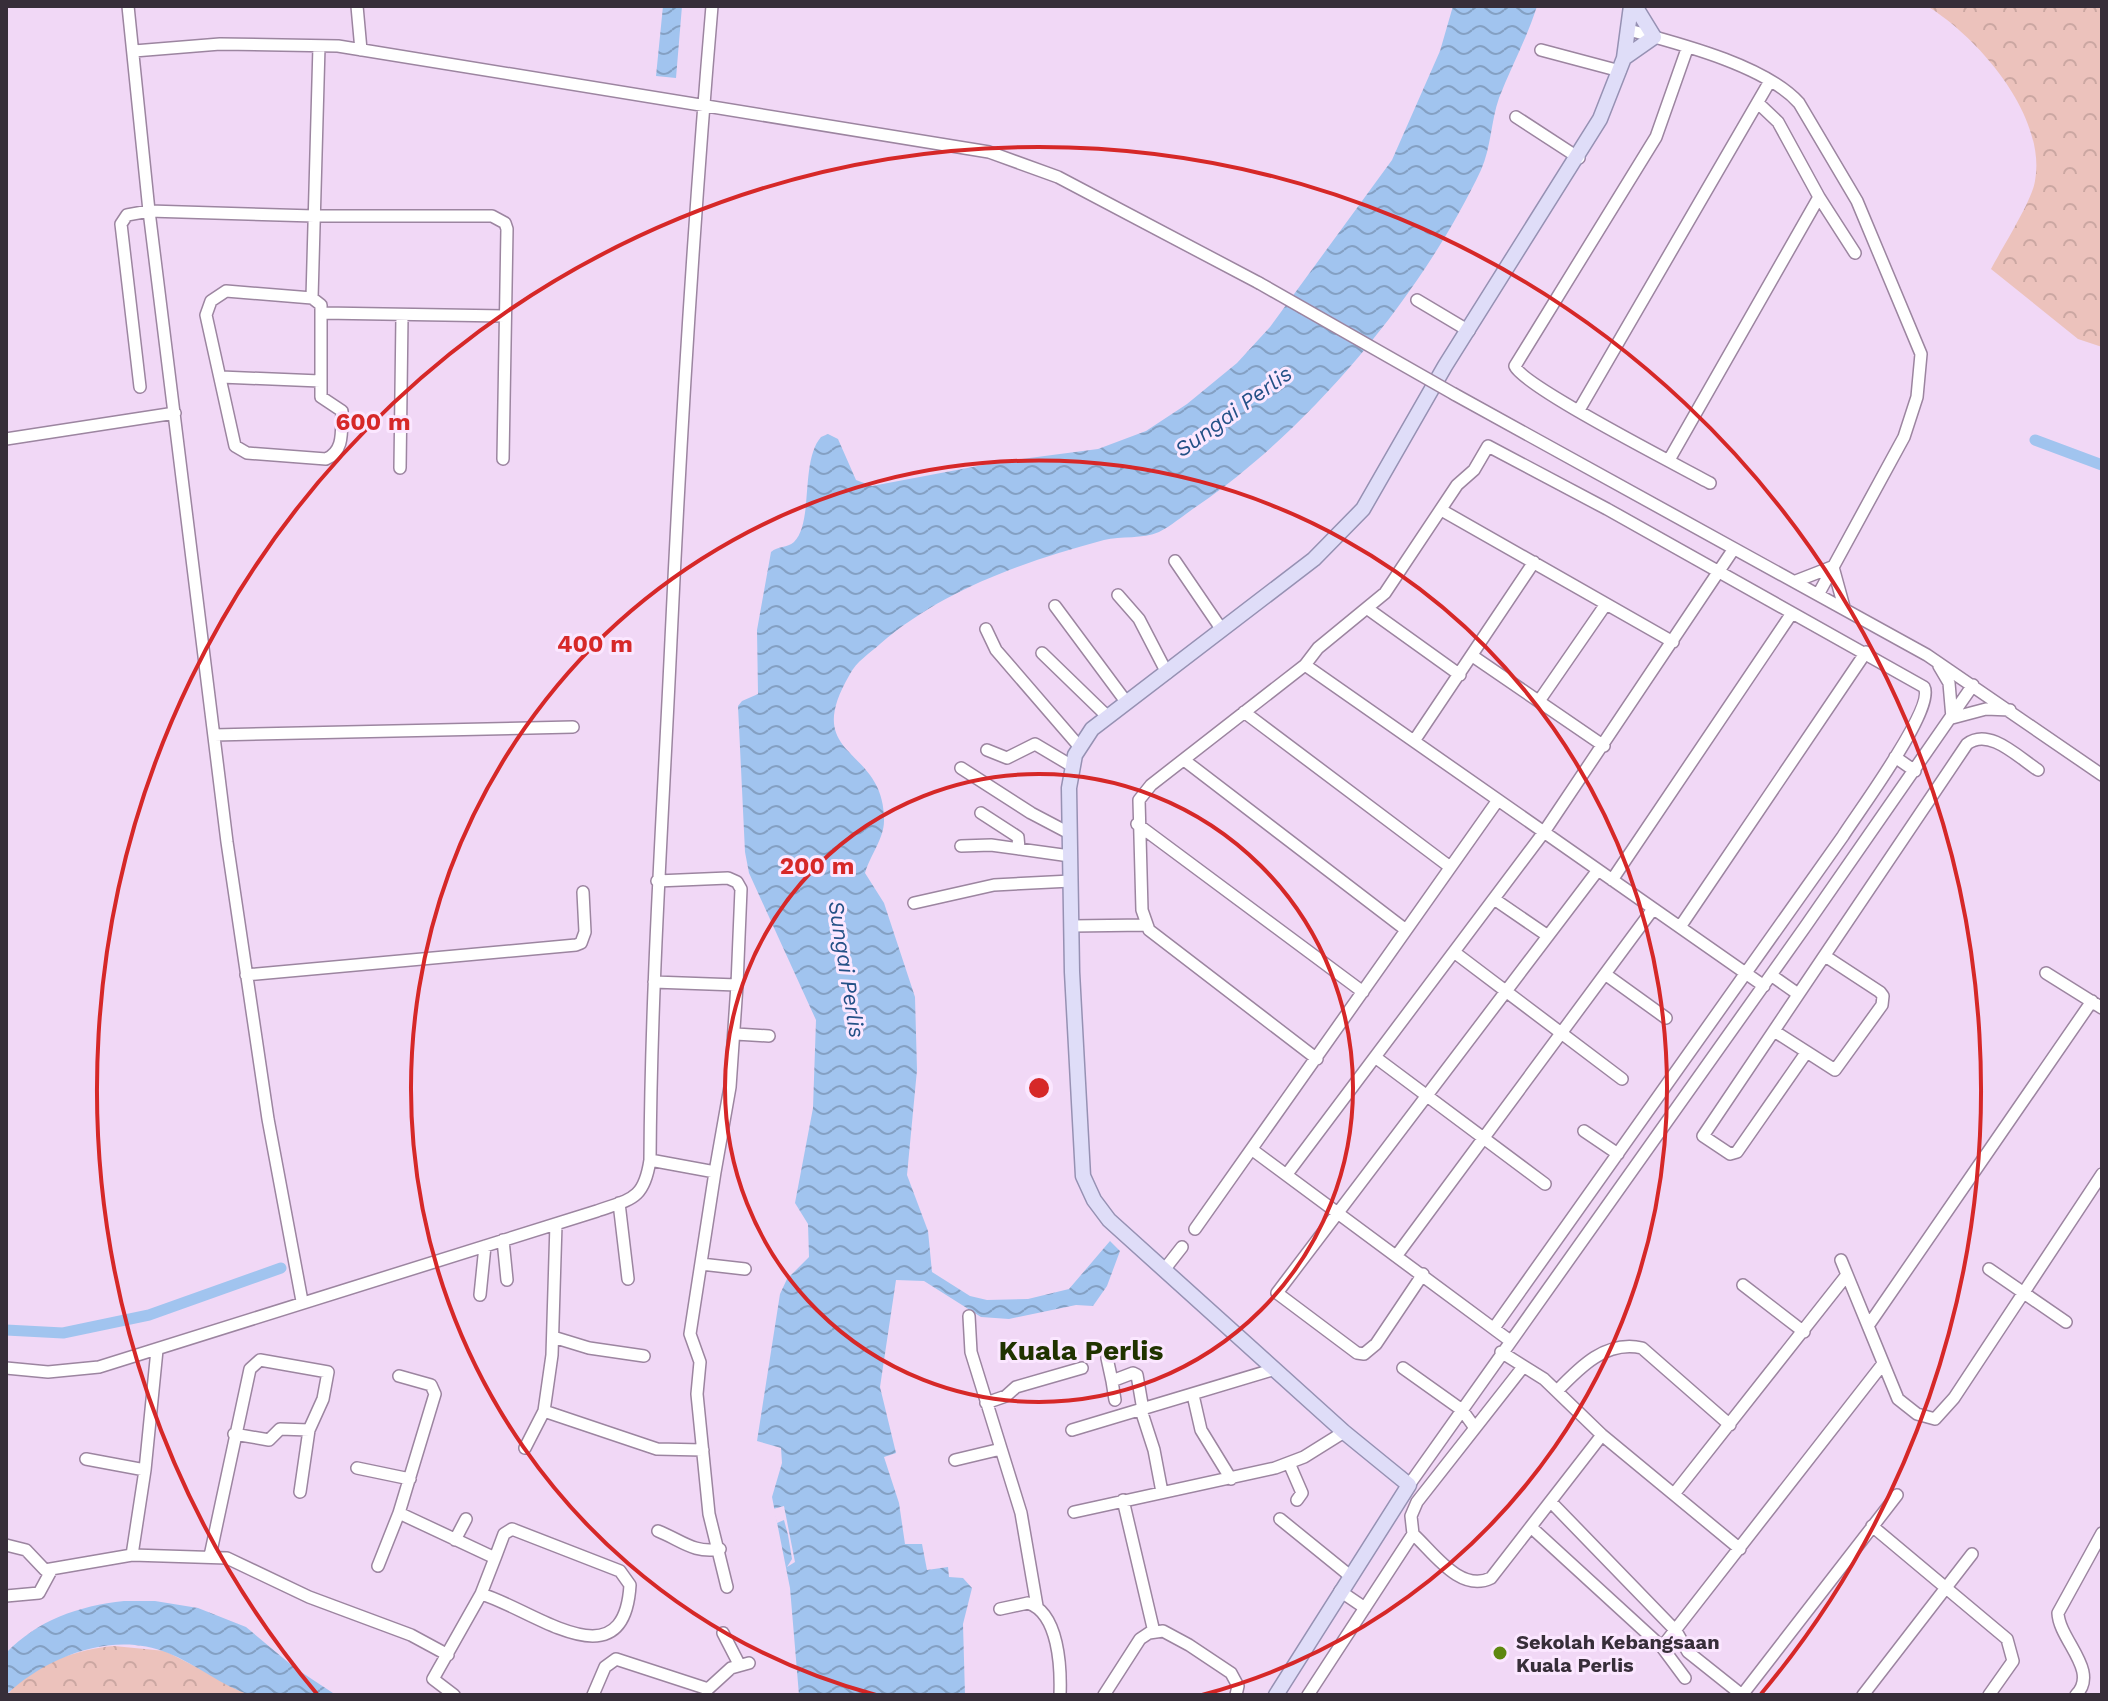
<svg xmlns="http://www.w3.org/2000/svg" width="2108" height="1701" viewBox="0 0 2108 1701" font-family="'Work Sans',sans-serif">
  <defs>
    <pattern id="forest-crowns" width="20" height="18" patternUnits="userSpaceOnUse" patternTransform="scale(2)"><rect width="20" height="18" fill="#ecc2bc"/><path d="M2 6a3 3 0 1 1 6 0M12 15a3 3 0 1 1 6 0" fill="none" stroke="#cba7a2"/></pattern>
    <pattern id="water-waves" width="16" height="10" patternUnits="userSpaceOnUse" patternTransform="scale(2)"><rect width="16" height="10" fill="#a1c4ef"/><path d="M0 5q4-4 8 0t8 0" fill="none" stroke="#84a0c3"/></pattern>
  </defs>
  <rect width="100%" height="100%" fill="#f1d8f6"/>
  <path fill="url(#forest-crowns)" d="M 1927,6 L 2102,6 L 2102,347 L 2078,339 L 1991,269 C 2002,248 2032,201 2035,181 C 2047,116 1978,37 1927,6 Z
    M 114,1646 L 165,1651 L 251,1695 L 8,1695 C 25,1665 83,1648 114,1646 Z"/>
  <path fill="url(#water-waves)" d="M 663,6 L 682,6 L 676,78 L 656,76 Z
    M 1453,6 L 1537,6 C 1527,38 1511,67 1499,98 C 1491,121 1491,148 1481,170 C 1423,293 1312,427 1200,504 C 1186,513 1173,525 1159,532 C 1143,539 1121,536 1104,540 C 1023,562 944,589 880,644 C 870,653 856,662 850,674 C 799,761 885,744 884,821 C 884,838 870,856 865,873 L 884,903 L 915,997 L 917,1070 L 907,1175 L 928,1231 L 932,1272 L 970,1296 L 987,1300 L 1028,1299 L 1069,1289 L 1110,1241 L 1120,1251 L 1107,1286 L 1093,1306 L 1076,1305 L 1009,1319 L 981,1317 L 924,1281 L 896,1280 L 880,1387 L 896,1453 L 884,1457 L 899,1503 L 905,1544 L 922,1544 L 927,1570 L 948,1567 L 949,1577 L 963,1578 L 972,1588 L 963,1624 L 965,1695 L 799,1695 L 790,1588 L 772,1497 L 782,1463 L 781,1448 L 757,1441 L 780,1294 L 787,1279 L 809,1257 L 808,1224 L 795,1203 L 813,1108 L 816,1020 L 749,873 L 745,852 L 738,706 L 742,701 L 758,694 L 757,630 L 771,552 C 778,546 787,548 794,542 C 814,522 800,461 821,437 L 828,434 L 838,439 L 856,480 L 872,486 L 999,462 L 1098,449 L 1146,431 L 1187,404 L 1237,363 L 1270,327 L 1392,160 L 1440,51 Z
    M 124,1601 L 155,1601 L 198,1608 L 246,1627 L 295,1668 L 336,1695 C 313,1695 270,1701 250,1695 C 222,1686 196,1664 168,1653 C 112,1630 46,1657 6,1695 L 6,1653 C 38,1620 78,1606 124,1601 Z"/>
  <path fill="#f1d8f6" d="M 784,1506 L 795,1562 L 787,1567 L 792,1559 L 788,1535 L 784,1520 L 777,1523 L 773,1509 Z"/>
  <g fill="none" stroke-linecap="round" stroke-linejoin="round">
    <path stroke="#a1c4ef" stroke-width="11" d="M 2035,440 L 2102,465
      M 6,1330 L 63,1333 L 149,1315 L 281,1268"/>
    <defs>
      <path id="minor" d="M 128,6 L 149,211 L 227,842 L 268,1119 L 302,1301
        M 357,6 L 361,50
        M 1629,30 C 1677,43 1765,65 1799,103 L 1857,201 L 1921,354 L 1917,397 L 1904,437 L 1819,593
        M 1687,49 L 1656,137 L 1515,366 C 1522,386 1681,467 1710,483
        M 1541,50 L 1620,71
        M 134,51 L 220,44 L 338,46 L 989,152 L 1058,177 L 1259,283
        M 1516,117 L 1579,158
        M 1819,197 L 1855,253
        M 226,291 L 312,298 L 321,305 L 321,397 L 342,411 C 341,430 345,451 326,459 L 247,453 L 235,446 L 206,315 L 211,301 Z
        M 312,298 L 319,46
        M 1417,300 L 1469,331
        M 323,313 L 505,316
        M 221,377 L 320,381
        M 140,387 L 121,224 L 127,215 L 149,211 L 314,216 L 492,216 L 505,223 L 507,229 L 503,459
        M 1454,394 L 1927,655 L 2102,775
        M 1579,410 L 1770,81
        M 6,439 L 175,413
        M 1669,460 L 1819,197 L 1778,122 L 1758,103
        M 400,468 L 402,316
        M 1443,511 L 1673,642
        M 1175,561 L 1222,630
        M 1833,567 L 1844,607
        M 1796,581 L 1832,567
        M 1118,595 L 1139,619 L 1167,673
        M 1055,606 L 1127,703
        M 1368,609 L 1460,675
        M 986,629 L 996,650 L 1078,745
        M 1042,653 L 1108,717
        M 1474,657 L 1604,746
        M 1305,665 L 1764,986
        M 1939,666 L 1949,683 L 1952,718
        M 1539,701 L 1606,604
        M 1244,712 L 1450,867
        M 1952,718 L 1986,709 L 2010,710
        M 214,735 L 573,727
        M 1414,741 L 1534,562
        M 987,750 L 1007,758 L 1035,744 L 1072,766
        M 1895,757 L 1915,771
        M 1184,760 L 1406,930
        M 961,768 L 1031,813 L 1069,833
        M 981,813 L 1018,837 L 1019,849
        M 1137,824 L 1363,992
        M 961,846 L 991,845 L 1070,856
        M 1612,880 L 1792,613
        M 1494,899 L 1548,936
        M 914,903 L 994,885 L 1071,881
        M 1072,926 L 1146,925
        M 1680,927 L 1866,652
        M 1454,952 L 1622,1079
        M 2046,973 L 2102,1008
        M 1605,974 L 1666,1018
        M 246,975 L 576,945 L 581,943 L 585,932 L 583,892
        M 1771,975 L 1798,994
        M 654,982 L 737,985 L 741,889 L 737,882 L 728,878 L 657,881
        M 1774,1031 L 1835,1070 L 1882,1005 L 1883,996 L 1880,992 L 1825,956
        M 736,1034 L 769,1036
        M 1806,1053 L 1737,1152 L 1730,1154 L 1703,1136 L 1967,744 C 1989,727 2018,757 2038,770
        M 1375,1057 L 1545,1184
        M 1317,1059 L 1149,930 L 1142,910 L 1139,800 L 1151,785 L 1305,665 L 1318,648 L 1385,593 L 1457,485 L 1474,470 L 1488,446 L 1607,509 L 1924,687 C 1936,708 1858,812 1843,836 L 1494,1328
        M 1584,1131 L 1618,1154
        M 1254,1151 L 1509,1340
        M 650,1160 L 715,1172 L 730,1087 L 737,985
        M 715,1172 L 690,1334 L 700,1362 L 697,1394 L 709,1514 L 727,1587
        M 1287,1174 L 1544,832 L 1733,550
        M 619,1203 L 628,1279
        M 556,1224 L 552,1355 L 544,1411 L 657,1449 L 703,1450
        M 1195,1229 L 1498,800
        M 503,1240 L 507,1280
        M 1397,1255 L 1653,909
        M 1841,1260 L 1898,1399 L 1917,1414 L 1935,1419 L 1954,1398 L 2102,1174
        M 701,1264 L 745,1269
        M 1989,1269 L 2066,1322
        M 1164,1270 L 1182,1247
        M 1423,1274 L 1376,1344 L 1364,1354 L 1357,1353 L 1277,1293 L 1598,870
        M 1743,1285 L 1804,1332
        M 480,1295 L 485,1246
        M 969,1316 L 971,1352 L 1021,1513 L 1037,1606
        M 1868,1326 L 2092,1001
        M 553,1337 L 589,1348 L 644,1356
        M 1501,1352 L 1544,1379 L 1602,1435 L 1740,1549
        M 1107,1358 L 1112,1381 L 1133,1373 L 1137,1375 L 1143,1410
        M 6,1368 L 48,1372 L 99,1367 L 597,1211 C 631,1199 644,1200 650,1160 C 651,987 663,814 671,640 C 681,428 694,217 712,6
        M 1403,1368 L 1462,1410 L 1475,1428
        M 399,1376 L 431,1385 L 435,1394 L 399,1513 L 495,1558 L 504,1534 L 512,1529 L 620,1571 L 630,1585 C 624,1686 531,1608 481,1594 L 433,1679 L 454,1695
        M 1112,1381 L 1115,1400
        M 1557,1391 C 1580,1367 1606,1340 1642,1348 L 1730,1425
        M 1193,1395 L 1201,1430 L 1231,1479
        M 986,1403 L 1006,1396 L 1016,1387 L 1082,1368
        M 1141,1410 L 1154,1450 L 1162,1492
        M 1072,1430 L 1275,1369
        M 234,1434 L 269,1440 L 280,1429 L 309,1430
        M 525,1448 L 544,1411
        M 86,1459 L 145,1470 L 132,1555
        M 955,1460 L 1001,1449
        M 1289,1463 L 1302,1493 L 1297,1500
        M 357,1468 L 410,1479
        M 145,1470 L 157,1350
        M 1409,1485 L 1805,927 L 1973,685
        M 1674,1494 L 1846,1276
        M 1123,1500 L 1154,1632
        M 1551,1502 L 1676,1631 L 1688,1652 L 1742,1695 L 1897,1495
        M 1074,1512 L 1275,1468 L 1304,1457 L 1344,1432
        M 1280,1519 L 1349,1575
        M 1872,1526 L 2007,1639 L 2013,1661 L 1989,1695
        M 1532,1528 L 1662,1647 L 1685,1678
        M 658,1531 C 681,1540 694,1554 720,1549
        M 1413,1534 C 1434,1553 1460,1593 1491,1578 L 1602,1435
        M 455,1540 L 466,1519
        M 6,1545 L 26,1550 L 45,1570 L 132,1555 L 227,1558 L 309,1597 L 411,1635 L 448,1655
        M 210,1556 L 250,1369 L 260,1360 L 328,1372 L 323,1399 L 309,1430 L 300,1492
        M 378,1566 L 399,1513
        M 1340,1591 L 1365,1608
        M 481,1594 L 495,1558
        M 6,1596 L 39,1593 L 52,1569
        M 1000,1609 L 1028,1603 C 1059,1613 1061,1668 1060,1695
        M 723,1633 L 739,1664
        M 1662,1647 L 1882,1365
        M 593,1695 L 605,1667 L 616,1659 L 708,1689 L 731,1668 L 749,1663
        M 1104,1695 L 1140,1639 L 1149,1633 L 1163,1631 L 1189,1645 L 1231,1673 L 1238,1686 L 1236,1695
        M 1308,1695 L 1413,1534 L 1411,1516 L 1417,1502 L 1523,1367
        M 1863,1695 L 1972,1554
        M 2076,1695 C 2100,1671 2059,1640 2058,1613 L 2102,1533"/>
      <path id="major" d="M 1624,58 L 1654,37 L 1635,6
        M 1276,1695 L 1409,1485 L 1344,1432 L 1109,1220 L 1094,1200 L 1083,1176 L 1072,972 L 1069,788 L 1075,755 L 1092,729 L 1314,559 L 1363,509 L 1445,366 L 1600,119 L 1624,58 L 1631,6"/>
    </defs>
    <use href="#minor" stroke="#9c85a0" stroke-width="14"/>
    <use href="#major" stroke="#9691b3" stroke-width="17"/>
    <use href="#minor" stroke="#fff" stroke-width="11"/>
    <use href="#major" stroke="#dfddf8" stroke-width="14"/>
    <defs>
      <path id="minor-bridge" d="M 1259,283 L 1454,394"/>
    </defs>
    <use href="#minor-bridge" stroke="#9c85a0" stroke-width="14" stroke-linecap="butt"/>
    <use href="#minor-bridge" stroke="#fff" stroke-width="11"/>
  </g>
  <g fill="none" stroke="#d62828" stroke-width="4">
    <circle cx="1039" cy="1088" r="314"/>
    <path d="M876 1695A628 628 0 1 1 1202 1695"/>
    <path d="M317 1694A942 942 0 1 1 1761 1694"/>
  </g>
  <circle fill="#5e8710" stroke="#fbe7ff" stroke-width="3" cx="1500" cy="1653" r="8"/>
  <g text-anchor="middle" stroke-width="6" stroke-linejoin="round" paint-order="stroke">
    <g font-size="20" font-weight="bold" fill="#372e39" stroke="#fbe7ff" text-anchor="start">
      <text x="1516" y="1649">Sekolah Kebangsaan<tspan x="1516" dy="23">Kuala Perlis</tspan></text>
    </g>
    <g font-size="22" font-style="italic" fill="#245187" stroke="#fbe7ff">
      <text transform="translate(1233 411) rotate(-36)" y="8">Sungai Perlis</text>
      <text transform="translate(847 969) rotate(81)" y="8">Sungai Perlis</text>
    </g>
    <g font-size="28" font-weight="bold" fill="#203300" stroke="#fbe7ff">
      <text x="1081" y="1360">Kuala Perlis</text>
    </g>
  </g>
  <circle cx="1039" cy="1088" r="12" fill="#d62828" stroke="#fbe7ff" stroke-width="4"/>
  <g font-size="24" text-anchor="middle" font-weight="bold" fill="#d62828" stroke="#fbe7ff" stroke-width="6" stroke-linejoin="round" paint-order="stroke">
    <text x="373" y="430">600 m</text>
    <text x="595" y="652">400 m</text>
    <text x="817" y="874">200 m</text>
  </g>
  <rect width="2108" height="1701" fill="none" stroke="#372e39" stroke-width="16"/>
</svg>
